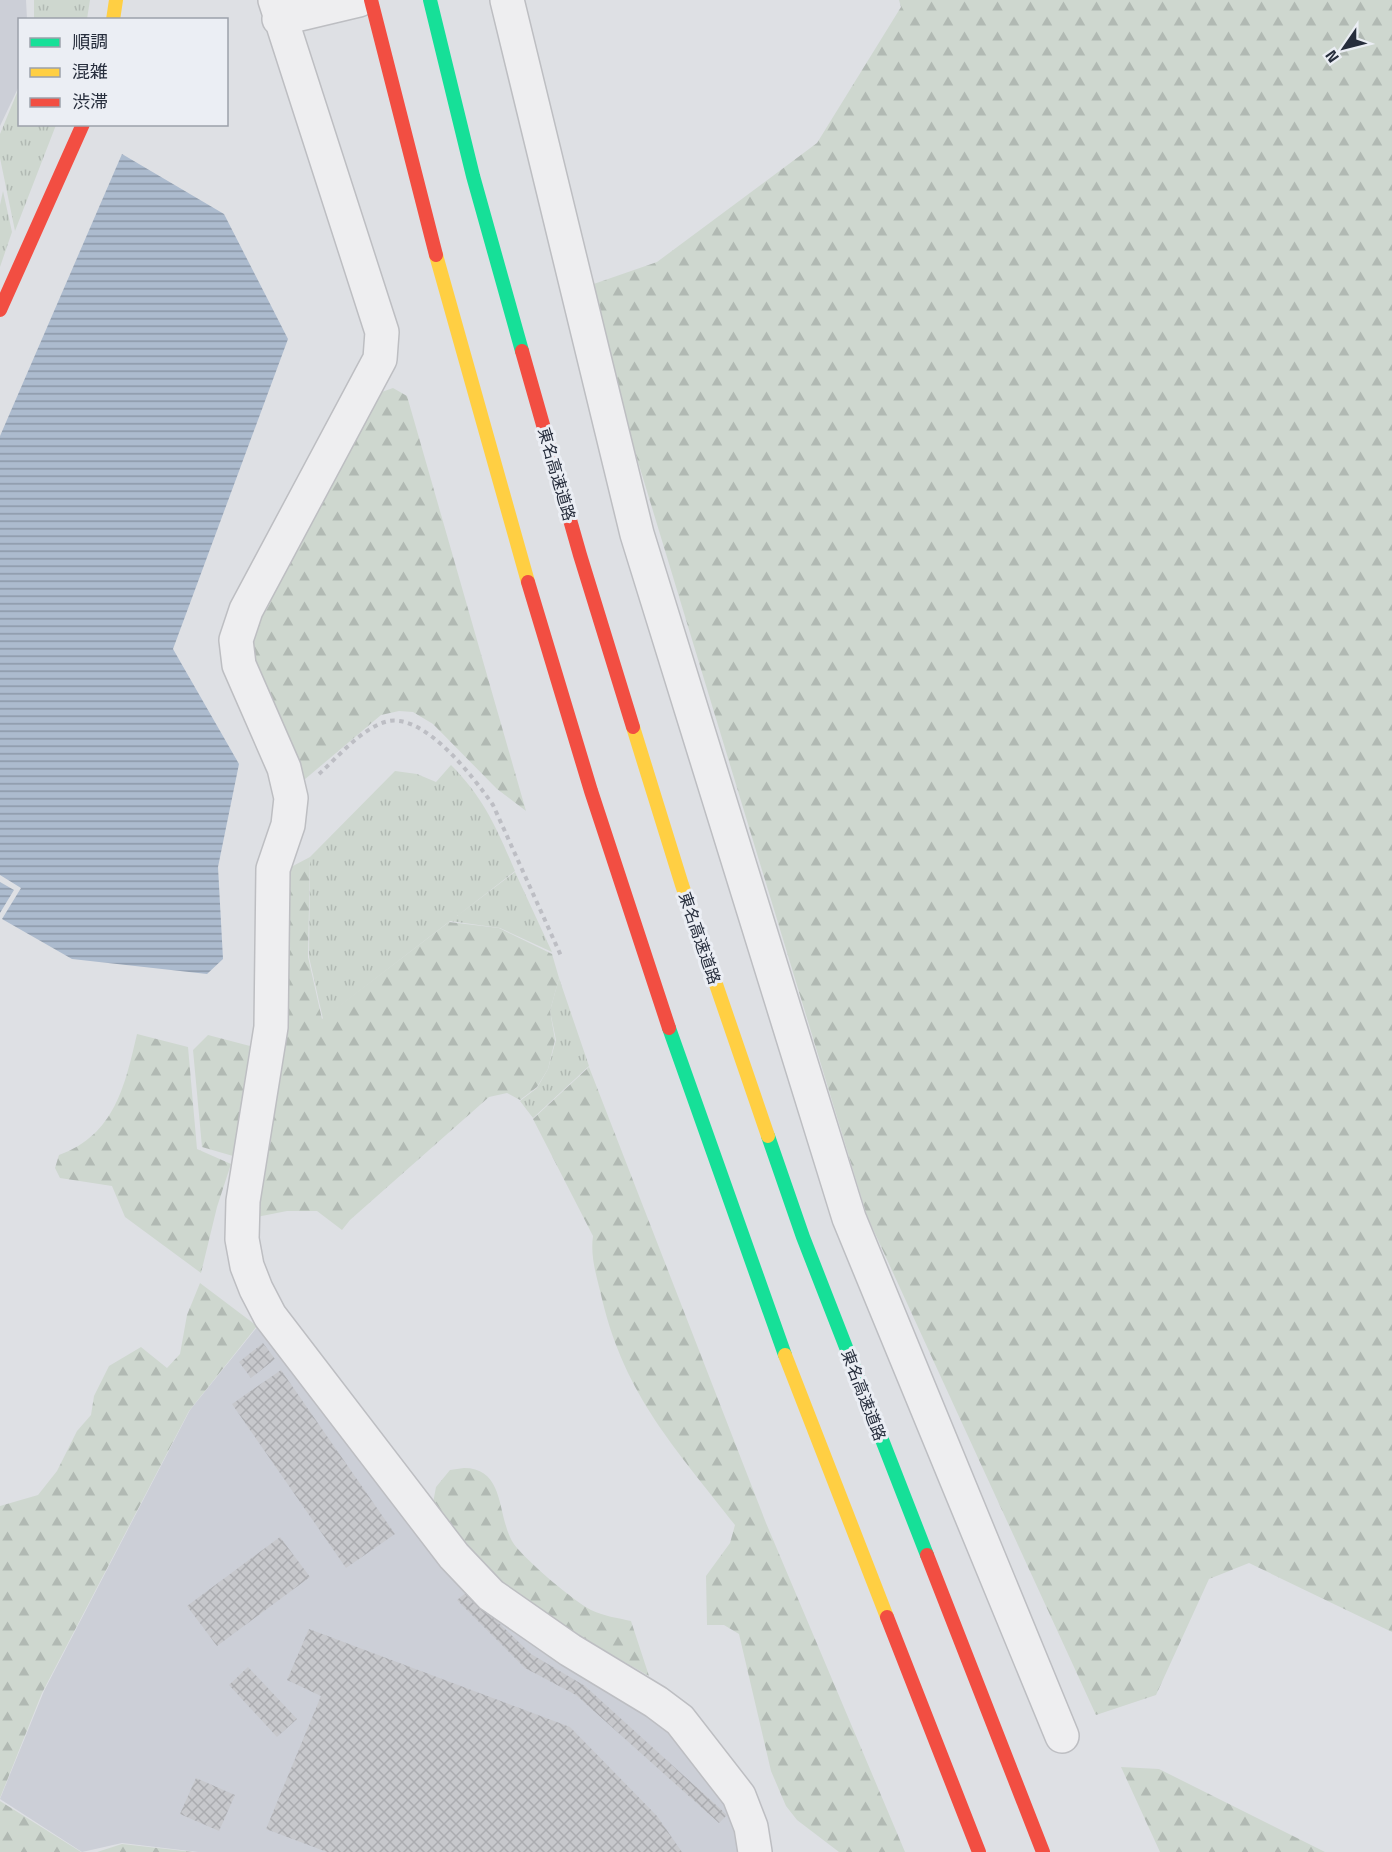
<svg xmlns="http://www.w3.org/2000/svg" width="1392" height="1852" viewBox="0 0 1392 1852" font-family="'Titillium Web','Noto Sans JP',sans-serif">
  <defs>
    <pattern id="grass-tufts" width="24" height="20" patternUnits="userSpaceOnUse" patternTransform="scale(1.5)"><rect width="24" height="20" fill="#ced7cf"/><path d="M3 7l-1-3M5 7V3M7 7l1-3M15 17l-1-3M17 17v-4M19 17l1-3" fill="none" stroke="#b1b9b3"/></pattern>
    <pattern id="forest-firs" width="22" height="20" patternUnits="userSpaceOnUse" patternTransform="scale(1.5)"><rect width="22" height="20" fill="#ced7cf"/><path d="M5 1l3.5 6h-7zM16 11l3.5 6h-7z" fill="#b1b9b3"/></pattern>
    <pattern id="water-rules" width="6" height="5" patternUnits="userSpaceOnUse" patternTransform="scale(1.5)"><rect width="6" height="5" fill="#acbbce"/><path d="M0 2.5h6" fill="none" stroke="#8c98a8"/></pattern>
    <pattern id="building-cross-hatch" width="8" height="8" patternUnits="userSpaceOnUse" patternTransform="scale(1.5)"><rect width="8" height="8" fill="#c7c8cc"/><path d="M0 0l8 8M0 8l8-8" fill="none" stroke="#abacb0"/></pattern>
  </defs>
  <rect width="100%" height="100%" fill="#dee0e4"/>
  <path fill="#cccfd7" d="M 0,0 L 26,0 L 27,19 L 20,20 L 19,86 L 0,126 Z
    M 258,1326 L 408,1518 L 645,1706 L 691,1755 L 714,1782 L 744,1852 L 198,1852 L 122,1843 L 82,1852 L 0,1799 L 44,1691 L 190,1410 Z"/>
  <path fill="url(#grass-tufts)" d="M 34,0 L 90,0 L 87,19 L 34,19 Z
    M 19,88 L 20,124 L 56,125 L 15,231 L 0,158 L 0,134 Z
    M 3,191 L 12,232 L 0,267 L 0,205 Z
    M 451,765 C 484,798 497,829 515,871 L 457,916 L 515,872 L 552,952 L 500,928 L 450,921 L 323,1019 L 309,957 L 310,857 L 395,771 L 417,774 L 436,782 Z
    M 559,978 L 589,1066 L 533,1118 L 520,1101 L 537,1088 L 548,1069 L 556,1040 L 550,1011 Z"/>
  <path fill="url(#forest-firs)" d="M 899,0 L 1392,0 L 1392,1632 L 1249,1563 L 1209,1579 L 1156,1695 L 1096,1715 L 867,1216 L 585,287 L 657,262 L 817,143 L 901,7 Z
    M 393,388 L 407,396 L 526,811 L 497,789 L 433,724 L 413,712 L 399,711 L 381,715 L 304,780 L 254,669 L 251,654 L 254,621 L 376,394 Z
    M 310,857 L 308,957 L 322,1019 L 449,922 L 499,928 L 552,954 L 559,978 L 550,1011 L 555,1040 L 548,1069 L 537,1087 L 520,1100 L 507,1093 L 489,1097 L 350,1220 L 342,1230 L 317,1211 L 287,1211 L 252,1218 L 280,882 L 291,867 Z
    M 137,1034 L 188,1047 L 197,1149 L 231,1164 L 217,1207 L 201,1273 L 125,1217 L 112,1186 L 60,1178 L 55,1168 L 59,1155 C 115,1135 125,1085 137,1034 Z
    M 208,1035 L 250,1046 L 233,1156 L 202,1147 L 193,1050 Z
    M 589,1067 L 766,1523 L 905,1852 L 839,1852 L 797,1820 L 786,1806 L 771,1771 L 739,1634 L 724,1625 L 707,1625 L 706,1576 L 730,1543 L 735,1525 C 676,1449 625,1396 602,1299 C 597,1277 590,1258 593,1236 L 533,1119 Z
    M 200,1283 L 257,1326 L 189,1411 L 42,1693 L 0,1798 L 0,1506 L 38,1495 L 57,1471 L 77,1431 L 91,1415 L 94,1396 L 109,1366 L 141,1347 L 167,1368 L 180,1354 L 187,1315 Z
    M 464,1468 C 509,1468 495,1524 517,1548 C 533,1566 571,1599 591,1610 C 603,1616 618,1618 631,1621 L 649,1676 C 599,1647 547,1619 502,1583 C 475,1561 454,1530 433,1503 L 436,1487 L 450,1470 Z
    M 1121,1767 L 1159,1769 L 1325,1852 L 1160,1852 Z
    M 0,1801 L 81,1852 L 0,1852 Z
    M 122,1844 L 193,1852 L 97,1852 Z"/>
  <path fill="url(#water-rules)" d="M 122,154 L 224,214 L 288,339 L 173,649 L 239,764 L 218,867 L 223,959 L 207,974 L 72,959 L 2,919 L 21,888 L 0,875 L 0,436 Z
    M 0,882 L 14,890 L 0,913 Z"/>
  <path fill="url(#building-cross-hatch)" d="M 263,1343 L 275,1359 L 251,1378 L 239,1362 Z
    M 281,1370 L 395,1534 L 346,1568 L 232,1404 Z
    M 280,1537 L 310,1577 L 217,1646 L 187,1606 Z
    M 467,1592 L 531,1654 L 585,1686 L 727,1815 L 719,1823 L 576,1695 L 525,1668 L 457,1600 Z
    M 309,1629 L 570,1727 L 657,1816 L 682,1852 L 327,1852 L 266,1829 L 321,1696 L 287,1680 Z
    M 248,1667 L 297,1719 L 277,1737 L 229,1685 Z
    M 196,1778 L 235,1795 L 219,1831 L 180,1814 Z"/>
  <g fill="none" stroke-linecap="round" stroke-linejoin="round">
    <defs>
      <path id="street" d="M 275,0 L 382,332 L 380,359 L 246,610 L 236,640 L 239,665 L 284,768 L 291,798 L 288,825 L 273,869 L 271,1027 L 243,1201 L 242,1239 L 247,1266 L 256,1289 L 270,1316 L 454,1556 L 491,1595 L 570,1650 L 656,1702 L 680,1720 L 739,1796 L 751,1827 L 755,1852
        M 507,0 L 637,534 L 849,1218 L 1062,1736
        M 279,19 L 359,0"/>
    </defs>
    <use href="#street" stroke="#bdbec2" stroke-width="36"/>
    <path stroke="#bdbec4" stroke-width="4" stroke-dasharray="4.5 4.5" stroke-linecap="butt" d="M 319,774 C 338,757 360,730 385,722 C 423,710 474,778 493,805 L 562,958"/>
    <use href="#street" stroke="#eeeef0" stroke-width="33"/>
    <path stroke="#16e098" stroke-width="14" d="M 430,0 L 473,176 L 522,351
      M 669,1028 L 785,1355
      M 768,1136 L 803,1237 L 927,1555"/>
    <path stroke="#ffcf43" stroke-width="14" d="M 113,20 L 116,0
      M 436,255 L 528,582
      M 633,727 L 682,885 L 768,1136
      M 785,1355 L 887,1617"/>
    <path stroke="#f24e42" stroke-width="14" d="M 371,0 L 436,255
      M 0,310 L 83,124
      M 522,351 L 580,555 L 633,727
      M 528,582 L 591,791 L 669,1028
      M 927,1555 L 1043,1852
      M 887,1617 L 979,1852"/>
  </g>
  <g text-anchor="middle" stroke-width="6" stroke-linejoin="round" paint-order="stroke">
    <g font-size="16" fill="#262d3c" stroke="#ebeef4">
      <text transform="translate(557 474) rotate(74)" y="6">東名高速道路</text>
      <text transform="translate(700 938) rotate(71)" y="6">東名高速道路</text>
      <text transform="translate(864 1395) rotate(69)" y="6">東名高速道路</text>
    </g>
  </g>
  <rect x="18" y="18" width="210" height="108" fill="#ebeef4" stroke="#9ca1aa" stroke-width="1.5"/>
  <rect x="30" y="38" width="30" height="9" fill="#16e098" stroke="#9ca1aa" stroke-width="1.5"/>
  <text x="72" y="48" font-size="18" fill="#262d3c">順調</text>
  <rect x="30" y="68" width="30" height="9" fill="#ffcf43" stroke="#9ca1aa" stroke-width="1.5"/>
  <text x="72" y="78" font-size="18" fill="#262d3c">混雑</text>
  <rect x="30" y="98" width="30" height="9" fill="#f24e42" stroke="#9ca1aa" stroke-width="1.5"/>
  <text x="72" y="108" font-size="18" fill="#262d3c">渋滞</text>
  <g transform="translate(1344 48) rotate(235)" stroke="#ebeef4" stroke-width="4.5" paint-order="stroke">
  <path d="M0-4.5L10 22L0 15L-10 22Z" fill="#262d3c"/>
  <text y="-9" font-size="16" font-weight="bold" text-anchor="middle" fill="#262d3c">N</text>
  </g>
</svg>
